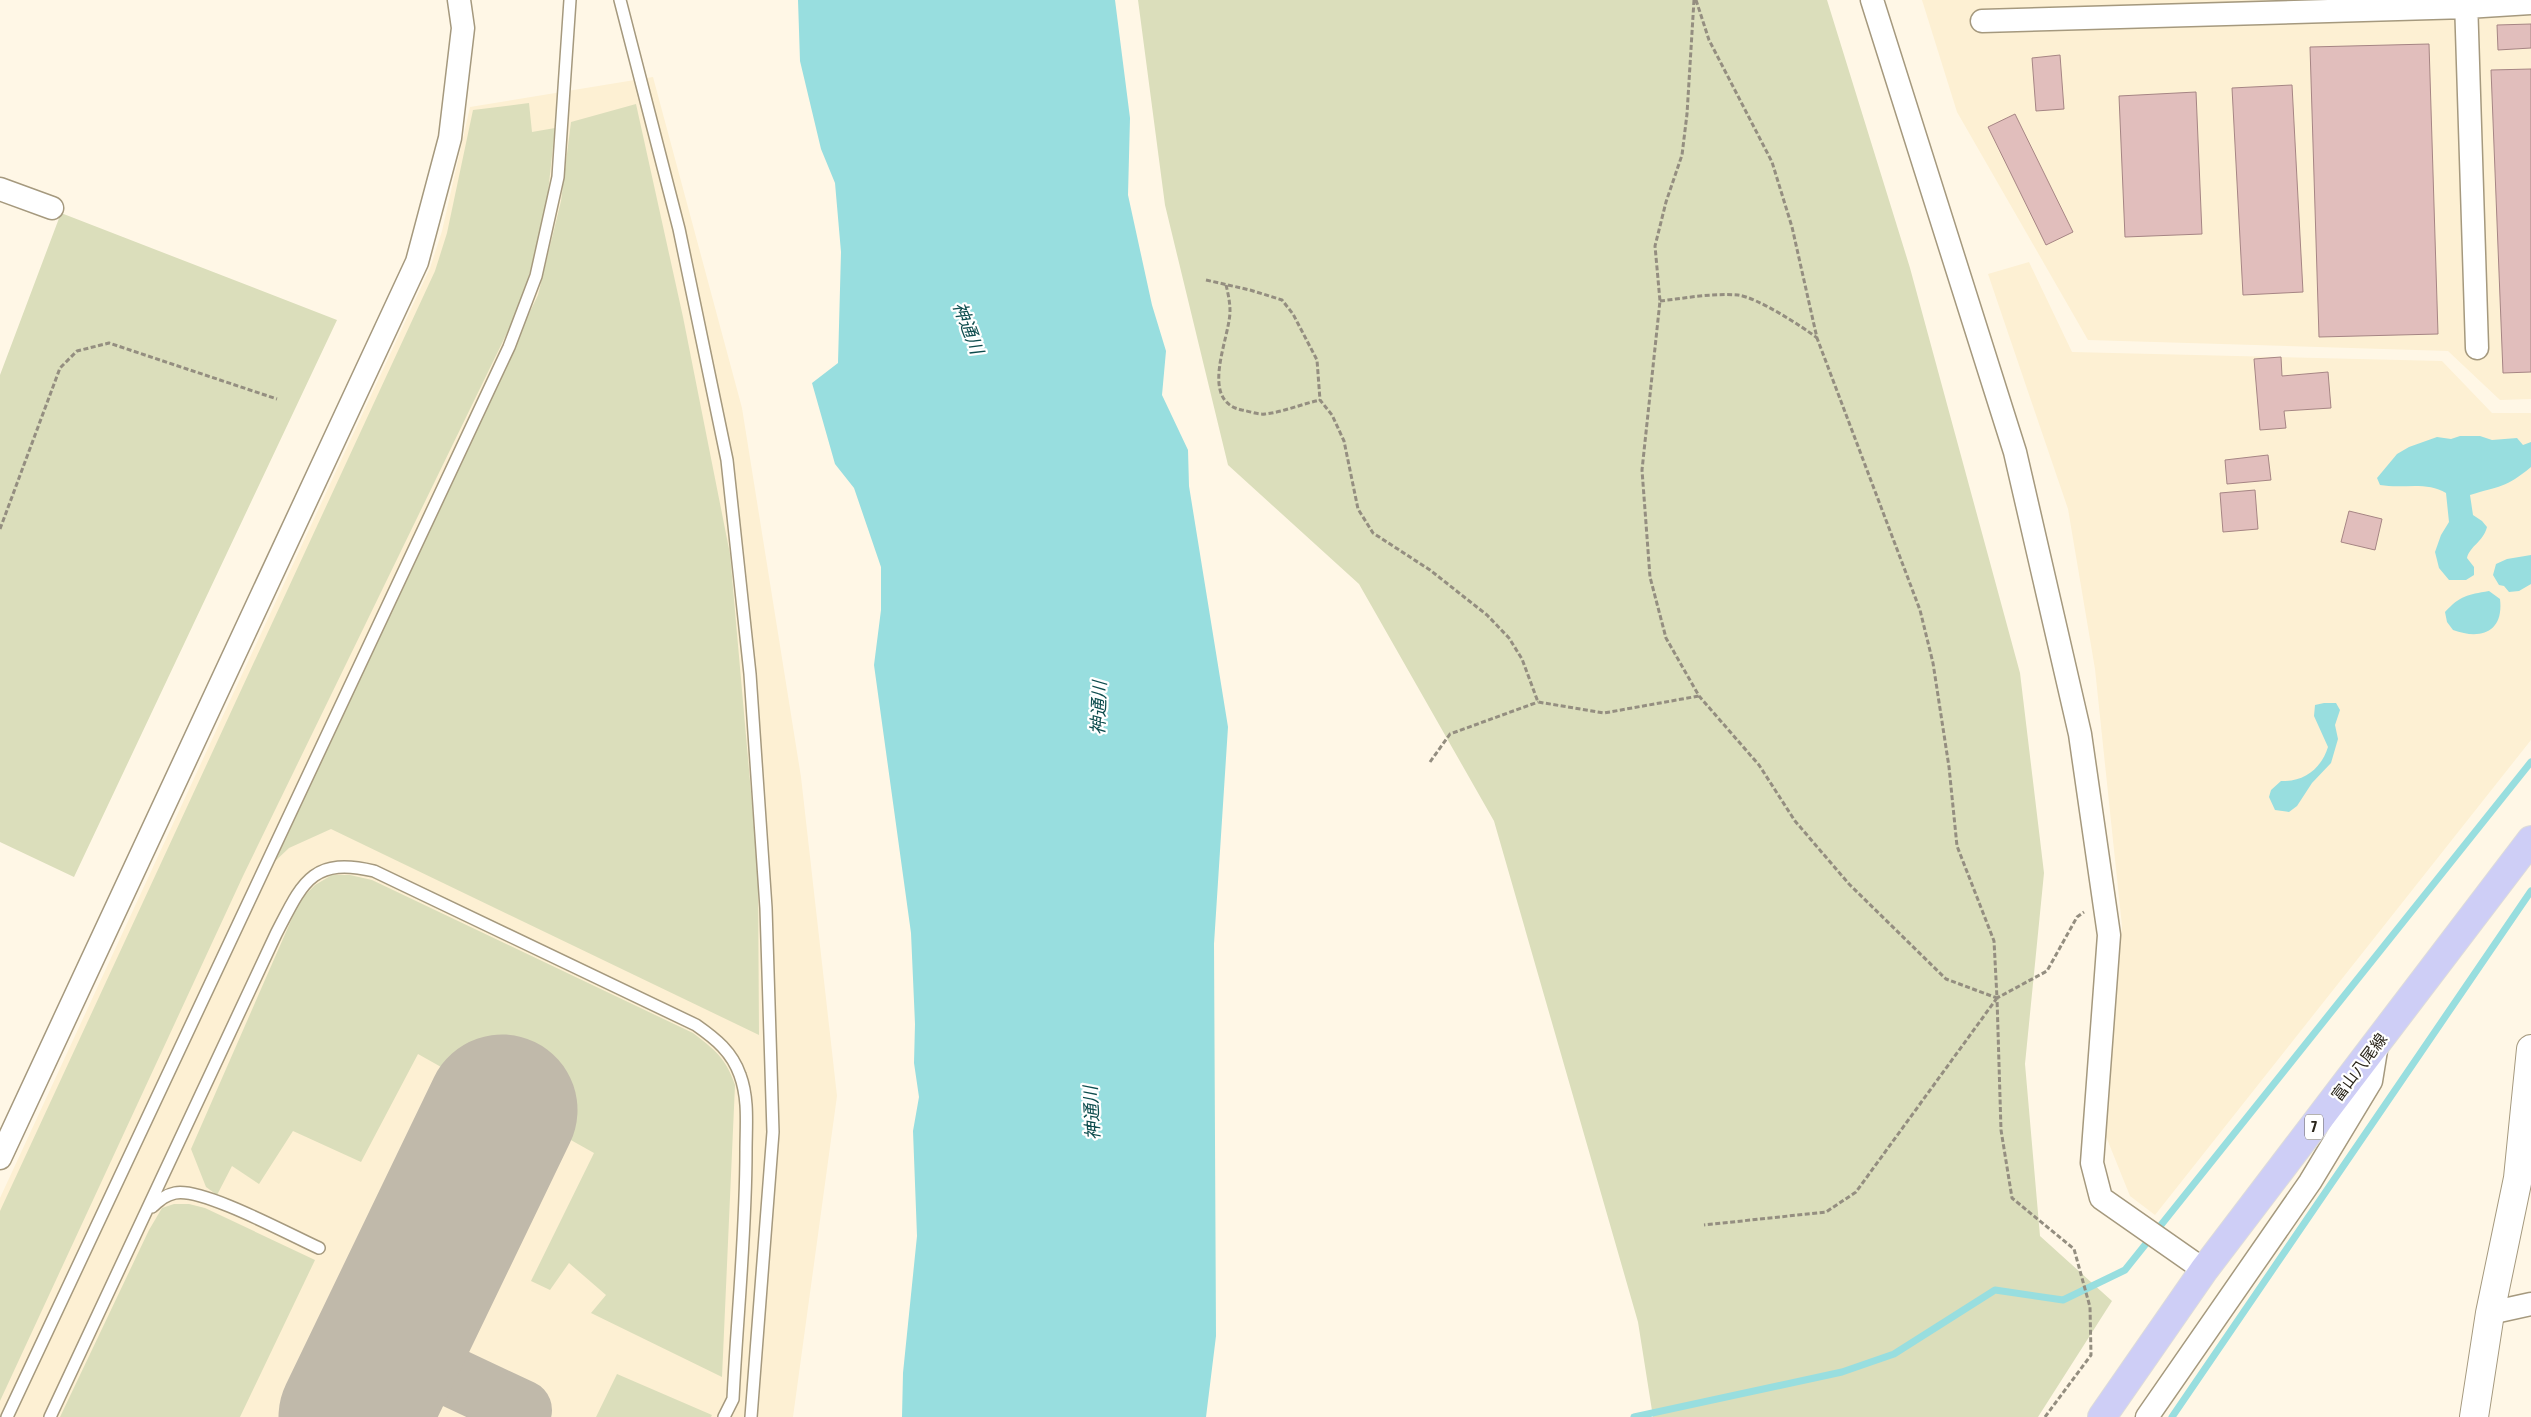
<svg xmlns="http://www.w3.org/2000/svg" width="2531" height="1417" viewBox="0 0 2531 1417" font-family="'Asap Condensed','Noto Sans JP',sans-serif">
  <rect width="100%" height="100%" fill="#fff7e6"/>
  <path fill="#fdf0d3" d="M 1922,0 L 2531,0 L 2531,399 L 2500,400 L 2448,351 L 2088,340 L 1957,112 Z
    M 653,77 L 742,408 L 801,777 L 837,1096 L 793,1417 L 0,1417 L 0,1198 L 430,268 L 442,231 L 470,107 Z
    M 2029,262 L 2072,352 L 2442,361 L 2492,413 L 2531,413 L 2531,740 L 2155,1215 L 2130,1196 L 2103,1129 L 2122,926 L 2095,669 L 2068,509 L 1988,274 Z"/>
  <path fill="#dbdebb" d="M 1138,0 L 1827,0 L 1910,268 L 2020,673 L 2044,873 L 2025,1064 L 2040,1236 L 2112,1301 L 2038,1417 L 1653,1417 L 1638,1322 L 1494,821 L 1359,584 L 1228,465 L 1165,205 Z
    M 529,103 L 532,132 L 555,128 L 547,202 L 523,300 L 243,876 L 0,1401 L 0,1211 L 435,271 L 447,233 L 473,110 Z
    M 636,104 L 683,317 L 730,554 L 758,872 L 759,1035 L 331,829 L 289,848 L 253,882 L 538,295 L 561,201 L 571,122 Z
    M 61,213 L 337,320 L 74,877 L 0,842 L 0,375 Z
    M 332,875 L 350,875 L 372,880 L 693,1033 C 715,1050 726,1058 735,1085 L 722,1377 L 591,1313 L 606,1295 L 569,1263 L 550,1290 L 531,1281 L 594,1153 L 418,1054 L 361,1162 L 293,1131 L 259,1184 L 232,1166 L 217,1195 L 206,1187 L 191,1149 L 300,900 L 315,885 Z
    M 174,1204 L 189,1204 L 205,1208 L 315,1260 L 240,1417 L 60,1417 L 149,1230 L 162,1208 Z
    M 617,1374 L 712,1415 L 711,1417 L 596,1417 Z"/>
  <path fill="#98dedf" d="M 798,0 L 1115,0 L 1130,118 L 1128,195 L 1152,305 L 1166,351 L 1162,395 L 1188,450 L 1189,486 L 1228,727 L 1214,944 L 1216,1336 L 1206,1417 L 902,1417 L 903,1373 L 917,1236 L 913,1131 L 919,1097 L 914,1063 L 915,1024 L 911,933 L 874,665 L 881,610 L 881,567 L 854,488 L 835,464 L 812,383 L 838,363 L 841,252 L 835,183 L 821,149 L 800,61 Z
    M 2460,436 L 2480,436 L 2492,440 L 2517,438 L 2523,445 L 2531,442 L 2531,467 C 2506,488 2499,486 2470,495 L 2473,515 L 2482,521 L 2487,527 C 2483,542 2470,546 2467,558 L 2474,567 L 2474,575 L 2466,580 L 2449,580 L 2439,568 L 2435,552 L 2441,535 L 2449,522 L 2446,493 C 2427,481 2403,489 2380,485 L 2377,478 L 2397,454 L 2409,447 L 2437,437 L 2451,439 Z
    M 2531,555 L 2531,584 L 2519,591 L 2509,592 L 2504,586 L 2499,585 L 2493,575 L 2496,564 L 2507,559 Z
    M 2489,591 L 2500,599 C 2504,633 2480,640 2453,630 L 2447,622 L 2445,612 C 2461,595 2467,595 2489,591 Z
    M 2324,703 L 2336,703 L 2340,710 L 2335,725 L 2338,739 L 2331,763 L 2312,783 L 2297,806 L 2289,812 L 2275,810 L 2269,797 L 2271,790 L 2281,781 C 2304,782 2321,769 2328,747 L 2314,716 L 2315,705 Z"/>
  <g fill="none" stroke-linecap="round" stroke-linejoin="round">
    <path stroke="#98dedf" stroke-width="7" d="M 1634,1417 L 1842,1372 L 1894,1354 L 1995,1290 L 2063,1300 L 2125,1270 L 2531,762
      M 2172,1417 L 2531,891"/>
    <path stroke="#c0b9aa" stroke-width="60" d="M 388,1347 L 522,1410 L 519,1417"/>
    <path stroke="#c0b9aa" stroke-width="151" d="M 354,1417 L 502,1110"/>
  </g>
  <path fill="#e1bebc" stroke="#a68584" d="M 2531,24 L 2531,48 L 2498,50 L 2497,25 Z
    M 2429,44 L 2438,334 L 2319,337 L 2310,47 Z
    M 2060,55 L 2064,109 L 2036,111 L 2032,58 Z
    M 2531,69 L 2531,372 L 2503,373 L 2491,70 Z
    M 2292,85 L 2303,292 L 2243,295 L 2232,88 Z
    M 2196,92 L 2202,234 L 2125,237 L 2119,96 Z
    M 2015,114 L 2073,232 L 2046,245 L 1988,127 Z
    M 2281,357 L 2282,376 L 2328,372 L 2331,408 L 2284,411 L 2286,428 L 2260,430 L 2254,359 Z
    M 2268,455 L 2271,480 L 2227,484 L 2225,460 Z
    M 2255,490 L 2258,529 L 2223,532 L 2220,493 Z
    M 2349,511 L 2382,519 L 2375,550 L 2341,542 Z"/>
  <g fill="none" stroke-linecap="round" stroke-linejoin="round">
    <defs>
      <path id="service" d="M 620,0 L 679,229 L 727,460 L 750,674 L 766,908 L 773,1132 L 751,1417
        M 152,1207 C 159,1201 165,1195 175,1193 C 202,1187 290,1235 319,1248
        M 7,1417 L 509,347 L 536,276 L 558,177 L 570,0
        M 50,1417 L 276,934 C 302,884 311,856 374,871 L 696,1025 C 716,1039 732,1052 740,1075 C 749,1099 746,1126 746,1151 C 746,1234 737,1317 733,1399 L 724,1417"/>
      <path id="minor" d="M 1872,0 L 2015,452 L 2080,734 L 2109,935 L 2092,1163 L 2101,1198 L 2204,1270
        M 2466,0 L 2477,348
        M 1982,21 L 2467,7 L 2531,3
        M 0,189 L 52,208
        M 0,1158 L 417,262 L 450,138 L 463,28 L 459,0
        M 2490,1313 L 2531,1304
        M 2147,1417 L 2310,1182 L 2371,1081 L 2377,1044"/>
      <path id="tertiary" d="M 2474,1417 L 2490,1313 L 2518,1178 L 2531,1049"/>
      <path id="primary" d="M 2102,1417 L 2204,1270 L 2531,840"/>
    </defs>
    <use href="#service" stroke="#a5997e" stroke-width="14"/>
    <use href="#minor" stroke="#a5997e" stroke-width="25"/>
    <use href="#tertiary" stroke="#a5997e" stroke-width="30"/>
    <use href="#primary" stroke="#dddcda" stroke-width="30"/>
    <path stroke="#948e80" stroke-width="3" stroke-dasharray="5 2.5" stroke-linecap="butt" d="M 1694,0 L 1687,114 L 1682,155 L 1666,202 L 1655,246 L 1660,301 L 1642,470 L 1650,577 L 1666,638 L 1699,696 L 1759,765 L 1795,821 L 1849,884 L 1946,979 L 1997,998
      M 1696,0 L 1709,40 L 1772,162 L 1792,227 L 1817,338 L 1920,610 L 1933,663 L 1949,767 L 1957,846 L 1994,941 L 1997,998 L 1856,1192 L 1826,1212 L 1704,1225
      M 1206,280 L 1250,290 L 1282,300 L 1293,314 L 1317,360 L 1320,400 L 1332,415 L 1344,441 L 1358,509 L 1373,533 L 1430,570 L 1487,615 L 1509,638 L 1522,659 L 1538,702 L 1604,713 L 1699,696
      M 1226,285 C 1228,293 1230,302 1230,311 C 1230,338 1198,401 1242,410 C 1249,411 1258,415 1265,414 C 1283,412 1302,404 1320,400
      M 1660,301 C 1686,298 1712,293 1738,295 C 1756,297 1802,326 1817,338
      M 0,529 L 60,368 L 77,351 L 109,343 L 277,399
      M 1430,762 L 1450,734 L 1538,702
      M 2045,1417 L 2091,1355 L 2090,1307 L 2074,1249 L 2012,1198 L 2001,1130 L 1997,998 L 2047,971 L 2077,917 L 2084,912"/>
    <use href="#service" stroke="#fff" stroke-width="11"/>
    <use href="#minor" stroke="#fff" stroke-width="22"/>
    <use href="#tertiary" stroke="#fff" stroke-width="28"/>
    <use href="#primary" stroke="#cecef6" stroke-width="28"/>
  </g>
  <g text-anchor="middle" stroke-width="4.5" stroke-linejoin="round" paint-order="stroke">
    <rect fill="#fff" stroke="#6a665f" stroke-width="1" x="2305" y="1114.5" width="18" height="25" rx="4"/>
    <g font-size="15" font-weight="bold" fill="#2a251a">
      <text x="2314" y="1132">7</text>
    </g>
    <g font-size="16" fill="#2a251a" stroke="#fff">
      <text transform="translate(2359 1067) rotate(-53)" y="6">富山八尾線</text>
    </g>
    <g font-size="18" font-style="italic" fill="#0d4c4d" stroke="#fff">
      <text transform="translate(968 328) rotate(69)" y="6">神通川</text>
      <text transform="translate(1099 708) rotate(-88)" y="6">神通川</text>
      <text transform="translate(1092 1113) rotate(-93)" y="6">神通川</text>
    </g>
  </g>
</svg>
